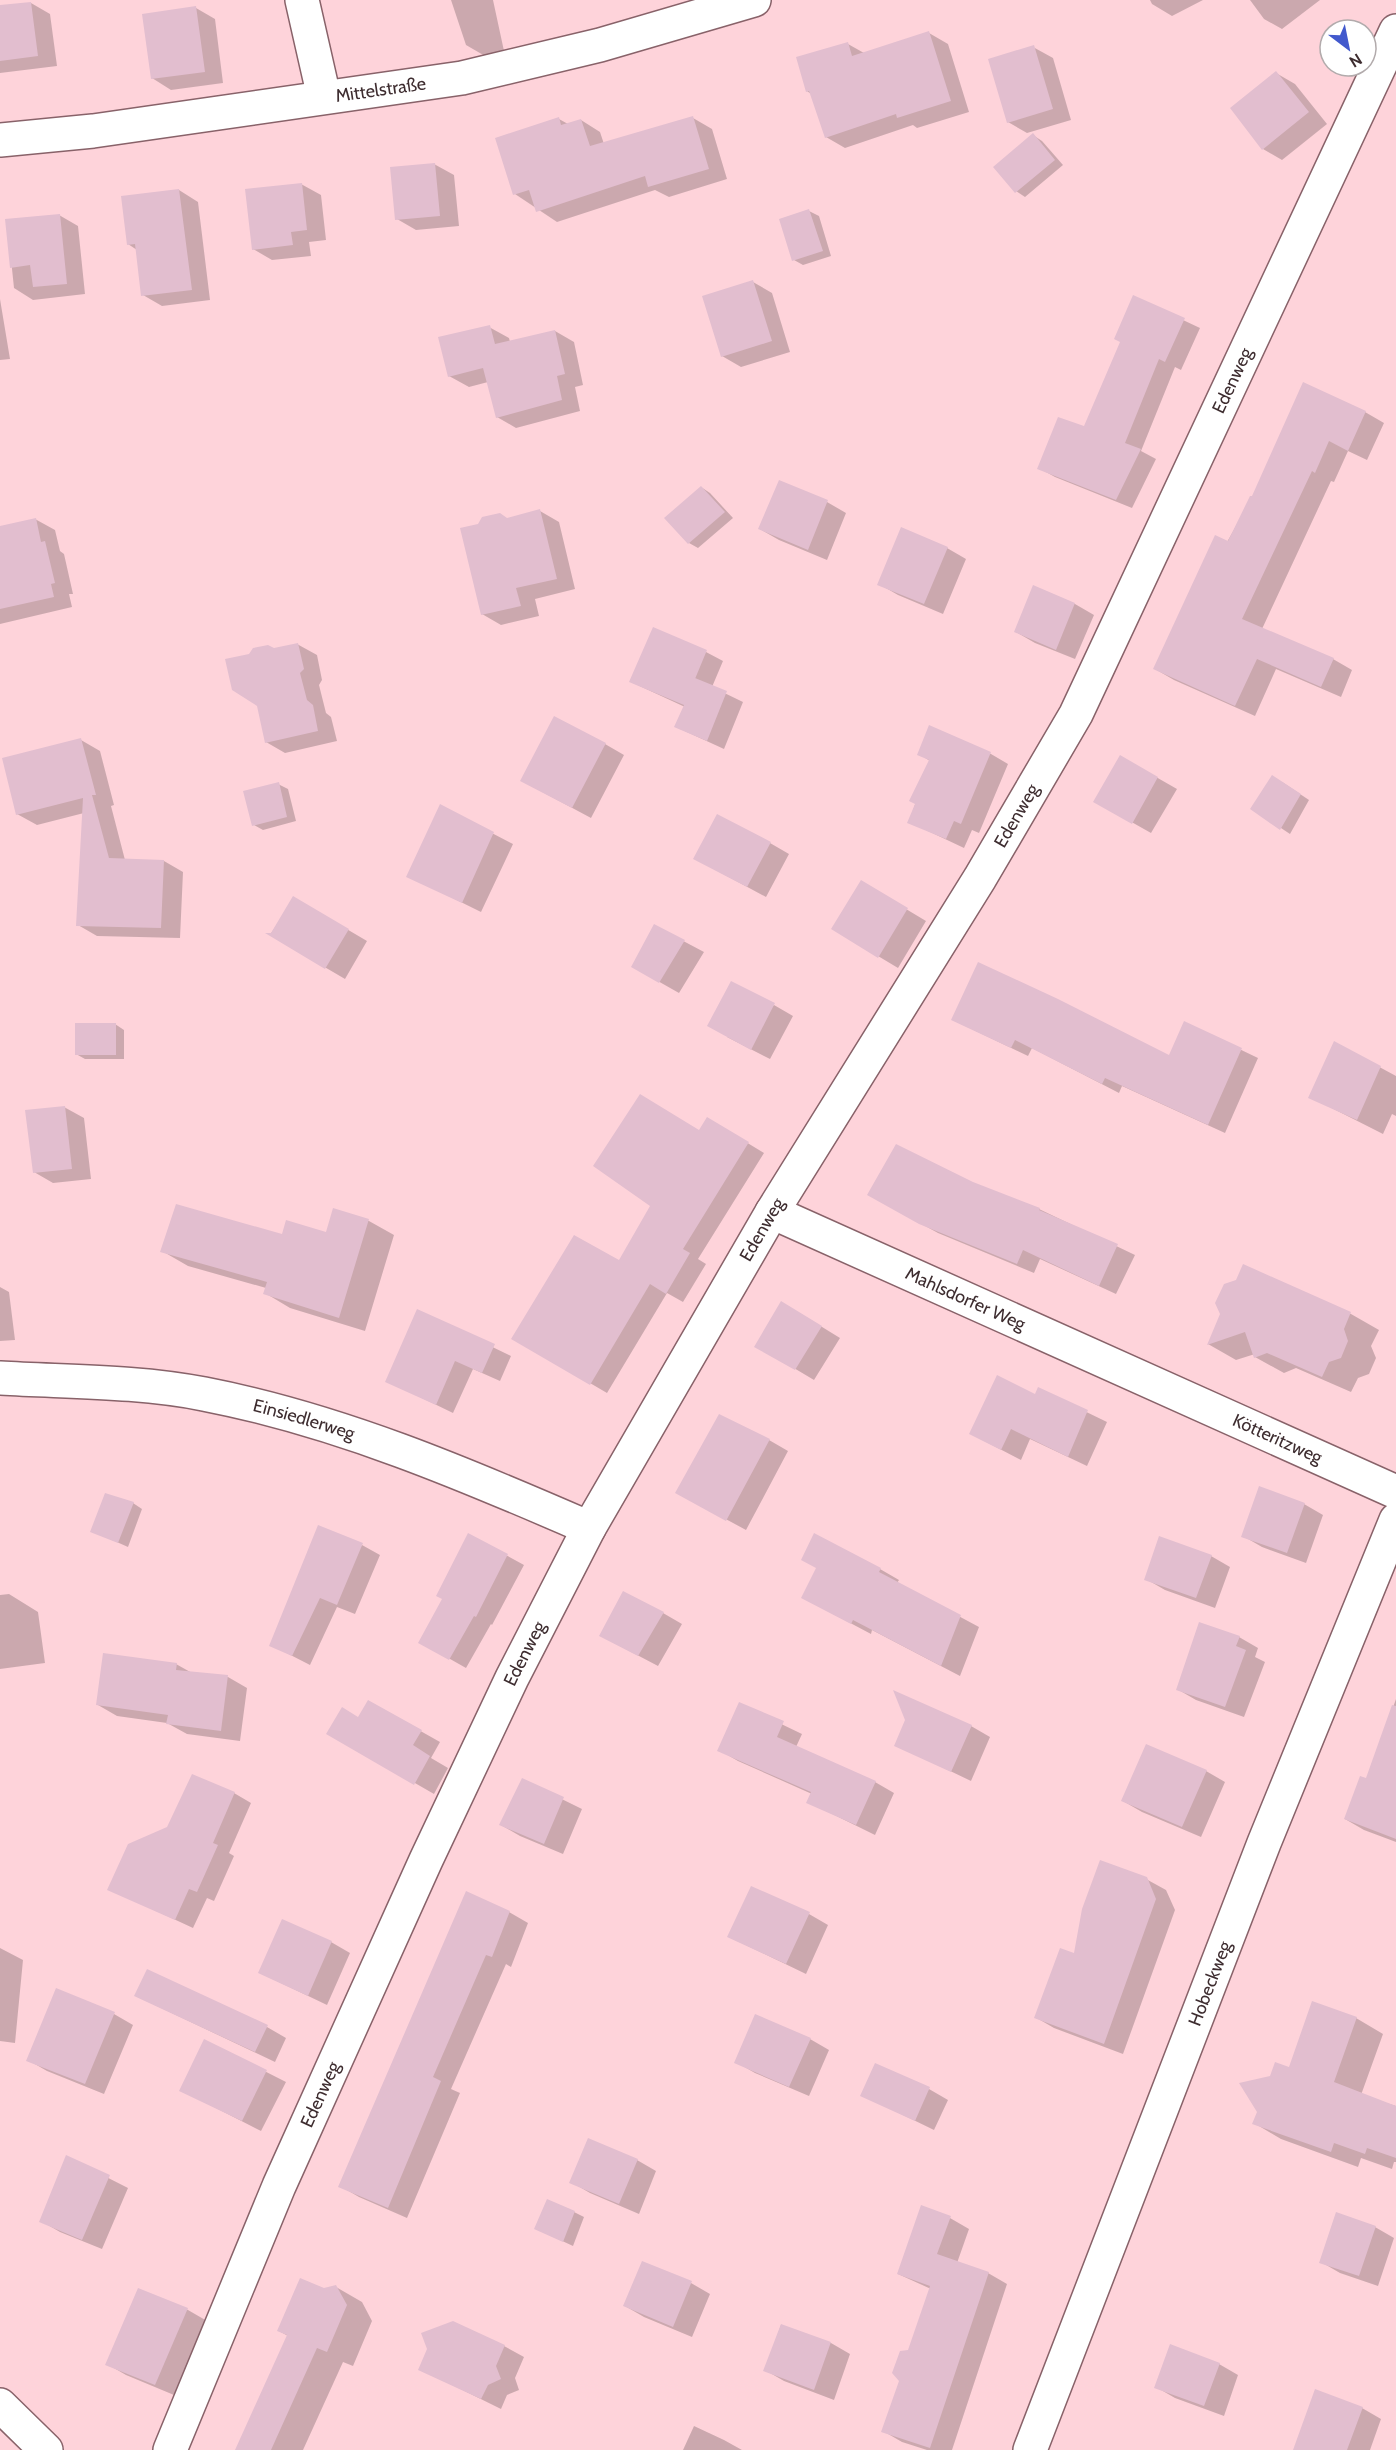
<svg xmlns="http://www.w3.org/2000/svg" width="1396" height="2450" viewBox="0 0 1396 2450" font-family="Cabin,sans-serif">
  <rect width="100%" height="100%" fill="#fed3da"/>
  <path fill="#0003" d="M 451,0 L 493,0 L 504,51 L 485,56 L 466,45 Z
    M 1150,0 L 1203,0 L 1172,16 L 1152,4 Z
    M 1250,0 L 1320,0 L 1282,29 L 1264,19 Z
    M 31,3 L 50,14 L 57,66 L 0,73 L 0,7 Z
    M 196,8 L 215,19 L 223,83 L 171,90 L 152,78 Z
    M 929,33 L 948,44 L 969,112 L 917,128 L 913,125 L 845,148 L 826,137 L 811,94 L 807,91 L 848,44 L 864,53 Z
    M 1033,47 L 1053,58 L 1071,120 L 1027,133 L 1008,122 Z
    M 1276,73 L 1295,84 L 1327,124 L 1282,160 L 1263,149 Z
    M 693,118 L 712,129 L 727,179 L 669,197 L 655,190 L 557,222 L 515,194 L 559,119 L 568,124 L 581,120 L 600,132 L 604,144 Z
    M 1033,135 L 1042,141 L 1063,165 L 1025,197 L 1016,191 Z
    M 434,164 L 454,175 L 459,226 L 416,230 L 397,219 Z
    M 301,184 L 321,195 L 326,240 L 309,242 L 311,256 L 272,260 L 253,249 Z
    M 179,190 L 198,202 L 210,300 L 162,306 L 143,295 L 137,250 L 128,244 Z
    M 809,211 L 819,216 L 831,256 L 803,265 L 794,260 Z
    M 59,215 L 78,226 L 85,294 L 33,300 L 14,288 L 7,221 Z
    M 753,282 L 772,293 L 790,352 L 741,367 L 722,356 Z
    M 1134,297 L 1200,328 L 1181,370 L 1175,367 L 1141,451 L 1156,459 L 1132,508 L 1055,477 L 1039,468 L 1085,428 L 1122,342 Z
    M 0,299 L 10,359 L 0,360 Z
    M 489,327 L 509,338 L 510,342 L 555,331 L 574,342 L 583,385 L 575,387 L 580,411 L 516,428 L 497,417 L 488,382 L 469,387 L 449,376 Z
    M 1365,412 L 1384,423 L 1367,460 L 1348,451 L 1334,482 L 1331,481 L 1262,629 L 1333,659 L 1352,670 L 1341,697 L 1276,669 L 1255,716 L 1174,680 L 1155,669 L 1252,498 Z
    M 779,482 L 827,502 L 846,513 L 827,560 L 779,540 L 760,529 Z
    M 701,487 L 710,493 L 733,518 L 698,548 L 689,543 Z
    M 540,511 L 559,522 L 575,589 L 535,599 L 539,616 L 501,625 L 482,614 L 507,519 Z
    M 35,519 L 55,530 L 60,551 L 64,554 L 73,594 L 69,594 L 72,607 L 0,624 L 0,528 Z
    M 947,548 L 966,559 L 943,614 L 898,595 L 879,584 Z
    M 1034,587 L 1075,604 L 1094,615 L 1075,659 L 1035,643 L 1016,632 Z
    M 297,644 L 317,655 L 322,680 L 319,685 L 326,713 L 331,717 L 337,741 L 285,753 L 266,742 L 258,705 L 274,650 Z
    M 706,652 L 723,661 L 712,687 L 743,702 L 724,749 L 676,727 L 685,707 L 631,682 Z
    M 930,727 L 991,754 L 1008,764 L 979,833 L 972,830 L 964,848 L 909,822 L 930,761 L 919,754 Z
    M 81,740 L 100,751 L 114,805 L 111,806 L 125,860 L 164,861 L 183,872 L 180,938 L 97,936 L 78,925 L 84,813 L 37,825 L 17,814 Z
    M 605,744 L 624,755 L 591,818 L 522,781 Z
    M 1121,757 L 1177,789 L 1151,833 L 1096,802 Z
    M 1282,782 L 1309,800 L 1290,834 L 1281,828 Z
    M 278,784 L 288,789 L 296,821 L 263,830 L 254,825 Z
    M 440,806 L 513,844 L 481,912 L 408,876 Z
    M 770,843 L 789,854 L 766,897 L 714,869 Z
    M 861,882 L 926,921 L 898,968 L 833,929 Z
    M 294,898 L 367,941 L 345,979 L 270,935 Z
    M 655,926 L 704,952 L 679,993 L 633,967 Z
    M 774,1005 L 793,1016 L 770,1059 L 727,1037 Z
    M 953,1020 L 1169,1057 L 1185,1023 L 1258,1058 L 1225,1133 L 1122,1086 L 1119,1093 L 1032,1048 L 1028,1056 Z
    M 115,1024 L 124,1030 L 124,1059 L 85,1059 L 76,1054 Z
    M 1335,1043 L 1396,1076 L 1396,1116 L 1392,1114 L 1383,1134 L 1310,1097 Z
    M 64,1107 L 84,1118 L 91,1179 L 53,1183 L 34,1172 Z
    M 708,1119 L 764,1153 L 698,1259 L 706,1264 L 683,1302 L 667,1293 L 607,1393 L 513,1338 L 619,1262 Z
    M 972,1183 L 1039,1209 L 1135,1255 L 1116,1294 L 1040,1259 L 1034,1273 L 938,1233 L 869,1195 Z
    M 334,1210 L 369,1221 L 394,1235 L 365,1331 L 290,1308 L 265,1293 L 266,1288 L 188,1266 L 162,1251 L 283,1236 L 326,1234 Z
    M 1244,1266 L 1351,1314 L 1379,1330 L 1371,1346 L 1376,1358 L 1369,1374 L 1358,1378 L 1351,1392 L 1296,1368 L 1284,1373 L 1255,1357 L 1255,1354 L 1236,1360 L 1208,1344 Z
    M 0,1287 L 9,1292 L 15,1340 L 0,1341 Z
    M 418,1311 L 511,1356 L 500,1381 L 473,1369 L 453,1413 L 387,1381 Z
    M 801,1314 L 840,1338 L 814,1380 L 757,1346 Z
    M 1039,1389 L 1107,1422 L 1087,1466 L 1030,1439 L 1021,1460 L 971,1434 L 1036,1396 Z
    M 769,1440 L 788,1451 L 746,1530 L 696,1503 Z
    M 133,1503 L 142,1509 L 128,1547 L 92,1531 Z
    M 1304,1504 L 1323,1515 L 1306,1563 L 1262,1547 L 1243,1536 Z
    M 469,1535 L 524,1565 L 492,1625 L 491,1624 L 466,1668 L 420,1642 L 444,1599 Z
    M 362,1545 L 380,1555 L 355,1614 L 337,1607 L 310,1665 L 271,1645 Z
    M 1211,1556 L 1230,1567 L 1215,1608 L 1165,1590 L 1146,1579 Z
    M 880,1569 L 899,1580 L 897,1583 L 979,1627 L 960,1676 L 872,1630 L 871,1634 L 822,1608 Z
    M 9,1594 L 38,1612 L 45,1663 L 0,1669 L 0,1595 Z
    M 663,1613 L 682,1624 L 658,1666 L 620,1646 Z
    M 1239,1637 L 1258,1648 L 1255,1657 L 1265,1662 L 1244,1717 L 1196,1700 L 1177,1689 Z
    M 176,1664 L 192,1673 L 228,1677 L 247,1688 L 240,1741 L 187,1734 L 167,1723 L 117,1716 L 98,1705 Z
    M 896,1693 L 971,1726 L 990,1737 L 971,1781 L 896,1745 L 907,1720 Z
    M 1396,1699 L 1396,1842 L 1364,1830 L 1345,1819 L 1367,1780 Z
    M 369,1702 L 440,1742 L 431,1758 L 448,1768 L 434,1794 L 328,1733 L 359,1719 Z
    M 740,1704 L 802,1734 L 796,1747 L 875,1782 L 894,1793 L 875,1835 L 808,1802 L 812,1794 L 738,1761 L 719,1750 Z
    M 1206,1771 L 1225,1782 L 1201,1837 L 1142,1812 L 1123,1801 Z
    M 523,1780 L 582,1809 L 563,1854 L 520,1836 L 501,1825 Z
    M 234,1793 L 251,1803 L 229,1853 L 234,1856 L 214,1901 L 207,1898 L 193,1928 L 109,1889 L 168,1828 Z
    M 1146,1879 L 1166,1890 L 1175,1910 L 1123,2054 L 1054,2028 L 1035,2017 L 1075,1955 Z
    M 509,1912 L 528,1923 L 511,1967 L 506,1964 L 451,2089 L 460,2093 L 407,2218 L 359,2197 L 340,2186 Z
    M 809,1914 L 828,1925 L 806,1974 L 729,1937 Z
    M 331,1942 L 350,1953 L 327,2005 L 260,1973 Z
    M 0,1948 L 23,1960 L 15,2043 L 0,2041 Z
    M 136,1996 L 267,2027 L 286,2038 L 275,2062 Z
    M 1313,2003 L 1356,2018 L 1383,2034 L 1361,2095 L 1396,2106 L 1396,2162 L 1394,2162 L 1392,2169 L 1361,2158 L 1358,2167 L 1281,2139 L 1254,2123 L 1271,2077 L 1290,2069 Z
    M 114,2014 L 133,2025 L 104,2094 L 47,2071 L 28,2060 Z
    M 810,2039 L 829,2050 L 809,2096 L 755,2073 L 736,2062 Z
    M 205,2041 L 286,2082 L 261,2131 L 181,2090 Z
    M 929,2089 L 948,2100 L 934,2130 L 862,2095 Z
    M 67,2157 L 128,2188 L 102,2249 L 60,2232 L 41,2221 Z
    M 637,2160 L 656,2171 L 639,2214 L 590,2193 L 571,2182 Z
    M 574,2212 L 584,2217 L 573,2246 L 545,2233 Z
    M 950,2218 L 969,2229 L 957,2263 L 988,2273 L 1007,2284 L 952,2450 L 927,2450 L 902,2442 L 883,2431 L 931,2289 L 898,2274 Z
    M 1375,2227 L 1394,2238 L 1378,2286 L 1340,2273 L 1321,2262 Z
    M 691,2283 L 710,2294 L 692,2337 L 644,2317 L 625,2306 Z
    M 336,2287 L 362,2302 L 372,2321 L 353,2366 L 343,2362 L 303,2450 L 237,2450 L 288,2336 L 279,2331 L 324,2290 Z
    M 139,2290 L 188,2310 L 207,2321 L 174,2395 L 126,2375 L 107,2364 Z
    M 781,2325 L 831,2343 L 850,2354 L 834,2400 L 784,2381 L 765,2370 Z
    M 504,2346 L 524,2357 L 515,2378 L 519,2390 L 507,2395 L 501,2409 L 420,2369 Z
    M 1219,2364 L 1238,2375 L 1224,2416 L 1175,2398 L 1156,2387 Z
    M 1362,2408 L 1381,2419 L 1370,2450 L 1308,2450 Z
    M 694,2426 L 724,2440 L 742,2450 L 683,2450 Z"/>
  <path fill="#e2becf" d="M 31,2 L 38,56 L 0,61 L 0,5 Z
    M 196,6 L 205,72 L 151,79 L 142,14 Z
    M 929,31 L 951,101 L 897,118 L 896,114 L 825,138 L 809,91 L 806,92 L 796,57 L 848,42 L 852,56 Z
    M 1034,45 L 1053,109 L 1007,123 L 988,59 Z
    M 1276,71 L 1309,112 L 1262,150 L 1230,108 Z
    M 693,116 L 709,169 L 648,187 L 645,176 L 536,212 L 529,190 L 513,195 L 495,138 L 559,117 L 561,125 L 581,119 L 590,146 Z
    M 1033,133 L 1055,160 L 1015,193 L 993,167 Z
    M 435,163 L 440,216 L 395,220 L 390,167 Z
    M 302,183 L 307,230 L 291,232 L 293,245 L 252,250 L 245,189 Z
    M 179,189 L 192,290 L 141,296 L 135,244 L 127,245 L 121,196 Z
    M 809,209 L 823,251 L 792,261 L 779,219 Z
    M 60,214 L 67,284 L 33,287 L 30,265 L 10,268 L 5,219 Z
    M 753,280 L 772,341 L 721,357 L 702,296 Z
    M 1133,295 L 1185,318 L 1165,362 L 1159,359 L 1125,443 L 1141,449 L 1116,500 L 1037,469 L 1058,417 L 1084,426 L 1120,342 L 1114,339 Z
    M 490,325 L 495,344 L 555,330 L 565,374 L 557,376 L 562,400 L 496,418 L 483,368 L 448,377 L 438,337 Z
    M 1303,382 L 1366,411 L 1348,451 L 1329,441 L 1315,473 L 1312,471 L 1242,619 L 1334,658 L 1321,687 L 1257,659 L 1235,706 L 1153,669 L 1215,535 L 1228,541 L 1250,496 L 1252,496 Z
    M 779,480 L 828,500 L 808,550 L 758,529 Z
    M 701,486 L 725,512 L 688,544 L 664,518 Z
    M 540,509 L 557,579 L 516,588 L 521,606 L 481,615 L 460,528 L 478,524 L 482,517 L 500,513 L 507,518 Z
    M 36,518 L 41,542 L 45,541 L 55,583 L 51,584 L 54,597 L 0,609 L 0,526 Z
    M 901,527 L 948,547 L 924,604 L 877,585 Z
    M 1033,585 L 1075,603 L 1056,650 L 1014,632 Z
    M 653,627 L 707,650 L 690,691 L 695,678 L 727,691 L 707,741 L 674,727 L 684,705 L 629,682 Z
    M 298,643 L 304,669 L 300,673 L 307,700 L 313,705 L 318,731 L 265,743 L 257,706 L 232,690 L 225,659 L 249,654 L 253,648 L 268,645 L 274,648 Z
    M 554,716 L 606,743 L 572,808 L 520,781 Z
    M 929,725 L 991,752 L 961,824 L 954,821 L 946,839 L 907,823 L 915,804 L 909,801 L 929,760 L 917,755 Z
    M 81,738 L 96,795 L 92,795 L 109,858 L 164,860 L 161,928 L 76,926 L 83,798 L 16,815 L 2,758 Z
    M 1120,755 L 1158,777 L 1132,824 L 1093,802 Z
    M 1272,775 L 1301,794 L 1280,830 L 1250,809 Z
    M 279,782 L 287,817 L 252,826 L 243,791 Z
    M 440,804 L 494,832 L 462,903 L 406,877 Z
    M 717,814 L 771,842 L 747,887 L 693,859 Z
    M 861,880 L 908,908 L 878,958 L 831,929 Z
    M 293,896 L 349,929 L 325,969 L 265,933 L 271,933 Z
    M 654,924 L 685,940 L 659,983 L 631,967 Z
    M 978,962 L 1058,999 L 1169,1055 L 1184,1021 L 1242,1048 L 1208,1125 L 1105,1078 L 1102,1084 L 1015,1040 L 1011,1048 L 951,1020 Z
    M 731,981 L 775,1003 L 751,1050 L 707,1026 Z
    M 75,1023 L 116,1023 L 116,1055 L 75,1055 Z
    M 1334,1041 L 1381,1066 L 1357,1120 L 1308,1098 Z
    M 640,1094 L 699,1130 L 707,1117 L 749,1142 L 683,1249 L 690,1253 L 666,1294 L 650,1284 L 590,1385 L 511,1339 L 574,1235 L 619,1260 L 650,1206 L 593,1166 Z
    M 65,1106 L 72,1169 L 33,1173 L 25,1110 Z
    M 896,1144 L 973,1182 L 1040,1208 L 1039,1210 L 1118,1244 L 1099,1286 L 1023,1250 L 1017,1264 L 919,1224 L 867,1195 Z
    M 176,1204 L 282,1234 L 286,1220 L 326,1232 L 333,1208 L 369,1219 L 339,1318 L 263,1294 L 267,1282 L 160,1252 Z
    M 1243,1264 L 1351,1312 L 1344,1329 L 1348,1341 L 1341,1358 L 1329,1362 L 1322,1377 L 1267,1353 L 1254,1358 L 1245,1332 L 1207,1345 L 1220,1314 L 1215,1303 L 1224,1284 L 1236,1280 Z
    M 781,1301 L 822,1326 L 795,1370 L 754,1347 Z
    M 417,1309 L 495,1344 L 482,1373 L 455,1361 L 436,1405 L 385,1382 Z
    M 997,1375 L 1035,1394 L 1038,1387 L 1088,1410 L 1068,1457 L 1011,1429 L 1001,1450 L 969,1434 Z
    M 719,1414 L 770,1439 L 726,1521 L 675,1493 Z
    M 1259,1486 L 1305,1503 L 1287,1553 L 1241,1537 Z
    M 105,1493 L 134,1502 L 118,1543 L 90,1532 Z
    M 318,1525 L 363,1543 L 337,1605 L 320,1598 L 292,1656 L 269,1646 Z
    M 468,1533 L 508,1554 L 476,1617 L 474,1616 L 449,1660 L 418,1643 L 442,1599 L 436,1596 Z
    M 814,1533 L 881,1568 L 879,1572 L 961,1615 L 941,1666 L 853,1620 L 851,1624 L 801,1598 L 816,1568 L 801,1560 Z
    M 1159,1536 L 1212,1555 L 1196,1598 L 1144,1580 Z
    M 623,1591 L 664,1612 L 638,1656 L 599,1636 Z
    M 1199,1622 L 1240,1636 L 1236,1646 L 1246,1650 L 1225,1707 L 1176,1690 Z
    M 103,1653 L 177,1663 L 176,1670 L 228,1675 L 221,1731 L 166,1724 L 168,1715 L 96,1705 Z
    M 893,1690 L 972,1725 L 951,1772 L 894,1746 L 905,1720 Z
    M 368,1700 L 422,1730 L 413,1745 L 430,1756 L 414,1785 L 326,1734 L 342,1707 L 358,1717 Z
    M 739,1702 L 784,1721 L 777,1737 L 876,1781 L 856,1825 L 806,1803 L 811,1792 L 717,1751 Z
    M 1392,1705 L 1396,1706 L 1396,1839 L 1344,1819 L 1360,1776 L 1366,1778 Z
    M 1146,1744 L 1207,1770 L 1182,1827 L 1121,1801 Z
    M 192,1774 L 235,1792 L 213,1843 L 218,1845 L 197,1892 L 189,1889 L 175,1920 L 107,1890 L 128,1844 L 167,1827 Z
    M 522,1778 L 564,1797 L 544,1844 L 499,1825 Z
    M 1100,1860 L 1147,1877 L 1156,1899 L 1104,2044 L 1034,2018 L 1060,1948 L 1074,1953 L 1082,1909 Z
    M 751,1886 L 810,1912 L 786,1964 L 727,1937 Z
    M 466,1891 L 510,1911 L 492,1957 L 486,1955 L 433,2077 L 441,2081 L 388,2208 L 338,2187 Z
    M 282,1919 L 332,1941 L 308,1996 L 258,1973 Z
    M 147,1969 L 268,2025 L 255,2052 L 134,1996 Z
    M 56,1988 L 115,2012 L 85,2084 L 26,2061 Z
    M 1312,2001 L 1357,2017 L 1334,2082 L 1396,2106 L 1396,2158 L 1367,2148 L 1365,2154 L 1334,2143 L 1331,2152 L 1252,2124 L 1257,2112 L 1239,2083 L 1270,2076 L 1275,2062 L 1289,2067 Z
    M 755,2014 L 811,2038 L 789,2087 L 734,2063 Z
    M 204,2039 L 267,2070 L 242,2121 L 179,2091 Z
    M 875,2063 L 930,2087 L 915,2121 L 860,2096 Z
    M 588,2138 L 638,2159 L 619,2204 L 569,2183 Z
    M 66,2155 L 110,2175 L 82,2240 L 39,2222 Z
    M 547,2199 L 575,2211 L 563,2242 L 534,2229 Z
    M 921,2205 L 951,2216 L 937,2254 L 989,2272 L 930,2448 L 881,2432 L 899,2381 L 892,2373 L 900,2351 L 908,2350 L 930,2286 L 897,2274 Z
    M 1336,2212 L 1376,2226 L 1359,2276 L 1319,2263 Z
    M 642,2261 L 692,2281 L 673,2327 L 623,2306 Z
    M 300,2278 L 324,2288 L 336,2285 L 347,2305 L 327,2352 L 317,2348 L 271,2450 L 235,2450 L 287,2335 L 277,2331 Z
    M 138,2288 L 188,2308 L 155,2385 L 105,2365 Z
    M 453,2321 L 505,2345 L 496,2366 L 501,2379 L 488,2385 L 481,2399 L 418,2370 L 427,2349 L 421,2333 Z
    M 781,2324 L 831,2342 L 814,2390 L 763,2371 Z
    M 1170,2344 L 1220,2363 L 1204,2406 L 1154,2388 Z
    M 1315,2389 L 1363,2407 L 1347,2450 L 1293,2450 Z"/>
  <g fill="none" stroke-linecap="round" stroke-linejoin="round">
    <defs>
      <g id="minor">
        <path d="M 302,0 L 324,97"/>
        <path id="s1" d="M 0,140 L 93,131 L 462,78 L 600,45 L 754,0"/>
        <path id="s2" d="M 772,1212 L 1396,1492"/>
        <path id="s3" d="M 0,1378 C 67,1382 138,1381 204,1394 C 338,1420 465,1474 589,1528"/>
        <path d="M 0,2405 L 46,2450"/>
        <path id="s4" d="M 170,2450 L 279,2186 L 426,1860 L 512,1678 L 589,1528 L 772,1212 L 980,878 L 1076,714 L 1396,31"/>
        <path id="s5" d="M 1030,2450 L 1264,1843 L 1396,1520"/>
      </g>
    </defs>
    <use href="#minor" stroke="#886269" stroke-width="36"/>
    <use href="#minor" stroke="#fff" stroke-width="33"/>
  </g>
  <g text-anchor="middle" stroke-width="4.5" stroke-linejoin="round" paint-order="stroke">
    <g font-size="18" fill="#3e2d30" stroke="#fff">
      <text dy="6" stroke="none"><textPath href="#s1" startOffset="384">Mittelstraße</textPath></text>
      <text dy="6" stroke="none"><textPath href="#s4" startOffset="2330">Edenweg</textPath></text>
      <text dy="6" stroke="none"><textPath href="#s4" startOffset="1844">Edenweg</textPath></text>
      <text dy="6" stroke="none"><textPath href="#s4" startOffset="1358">Edenweg</textPath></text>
      <text dy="6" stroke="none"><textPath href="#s2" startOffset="212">Mahlsdorfer Weg</textPath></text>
      <text dy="6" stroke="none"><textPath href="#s3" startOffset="308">Einsiedlerweg</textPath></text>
      <text dy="6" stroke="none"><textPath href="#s2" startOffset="554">Kötteritzweg</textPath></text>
      <text dy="6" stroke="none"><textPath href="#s4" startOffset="872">Edenweg</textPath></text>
      <text dy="6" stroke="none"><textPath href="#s5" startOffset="500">Hobeckweg</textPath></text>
      <text dy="6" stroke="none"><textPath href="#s4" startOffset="386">Edenweg</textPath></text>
    </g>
  </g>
  <g transform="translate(1348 48) rotate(148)"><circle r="28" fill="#ffffff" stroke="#b2abac" stroke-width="1.5"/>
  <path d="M0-4.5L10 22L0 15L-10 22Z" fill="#4259cd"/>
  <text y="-9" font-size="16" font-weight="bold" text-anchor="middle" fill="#3e2d30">N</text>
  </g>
</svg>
